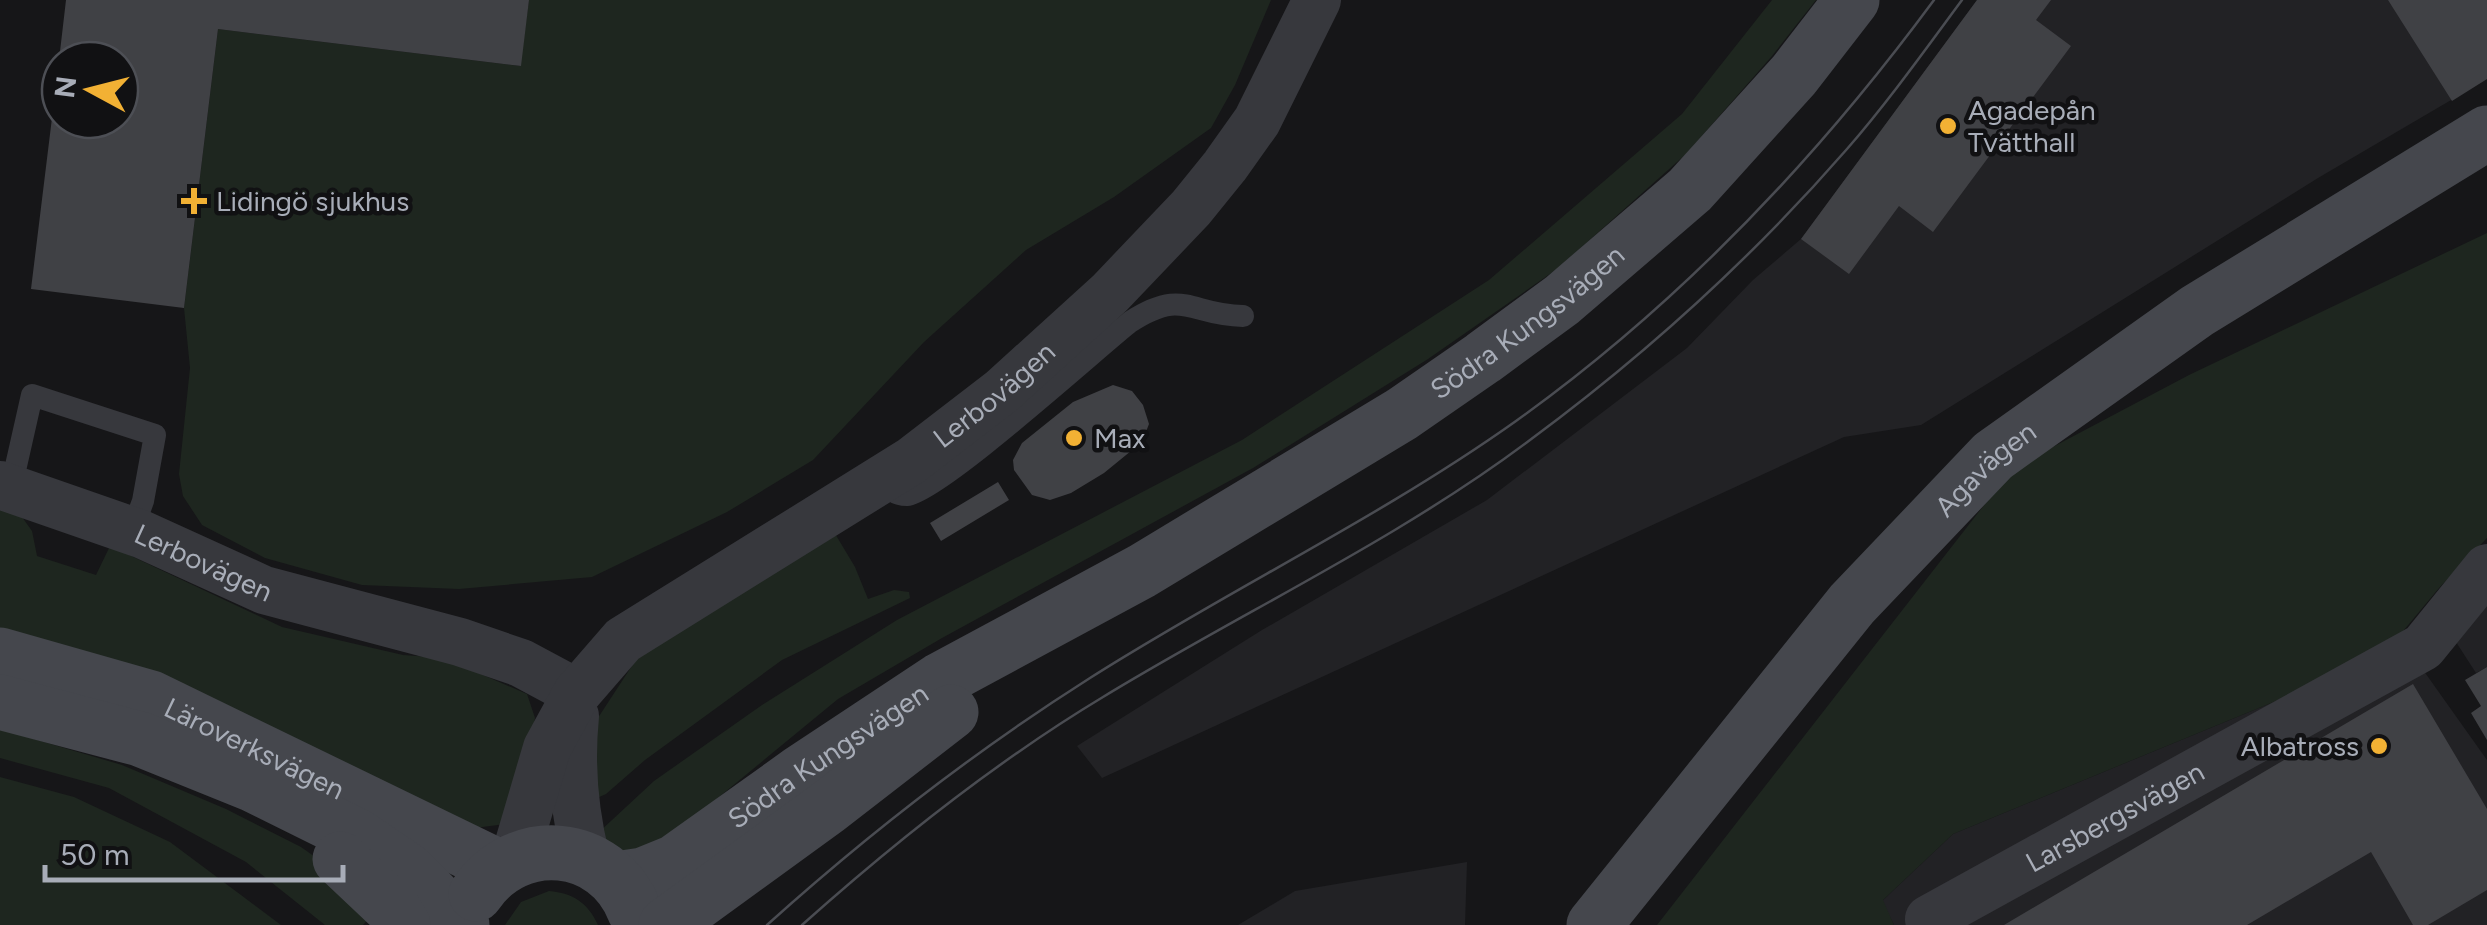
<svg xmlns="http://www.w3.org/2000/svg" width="2487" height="925" viewBox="0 0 2487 925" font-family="Figtree,sans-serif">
  <rect width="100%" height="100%" fill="#161618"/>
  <path fill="#222225" d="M 1977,0 L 2487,0 L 2487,79 L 2318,178 L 1921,425 L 1844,437 L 1102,778 L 1077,746 L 1262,630 L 1487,500 L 1687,348 L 1753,280 L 1801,239 Z
    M 2487,599 L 2487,667 L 2476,673 L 2456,642 Z
    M 2399,636 L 2487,760 L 2487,925 L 1894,925 L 1882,901 L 1953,834 L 2329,679 Z
    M 1467,862 L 1465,925 L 1238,925 L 1295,891 Z"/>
  <path fill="#1e261f" d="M 529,0 L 1271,0 L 1235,85 L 1211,128 L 1114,197 L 1026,250 L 924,342 L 813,460 L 727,512 L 592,577 L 459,589 L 362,585 L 265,558 L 202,525 L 183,496 L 179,474 L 190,368 L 184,308 L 218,29 L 520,66 Z
    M 1772,0 L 1816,0 L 1772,56 L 1686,154 L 1557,269 L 1428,359 L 1253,468 L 942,638 L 838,699 L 662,844 L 629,853 L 605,848 L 598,833 L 654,781 L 762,705 L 897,620 L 1242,440 L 1489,280 L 1682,114 Z
    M 2487,233 L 2487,538 L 2439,588 L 2399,636 L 2329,679 L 1953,834 L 1883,900 L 1894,925 L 1657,925 L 2013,468 L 2189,375 Z
    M 0,507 L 17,510 L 32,531 L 37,556 L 96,575 L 110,546 L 282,627 L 403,655 L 444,658 L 527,694 L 535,718 L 523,786 L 505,824 L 475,828 L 0,631 Z
    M 834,532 L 855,567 L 868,599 L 894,590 L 909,592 L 910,598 L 782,660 L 645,760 L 606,794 L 588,802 L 592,727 L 639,655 Z
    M 0,729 L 122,765 L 226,809 L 301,847 L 349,881 L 374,913 L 363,925 L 325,925 L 246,862 L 109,788 L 0,758 Z
    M 0,777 L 74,797 L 170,842 L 281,925 L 0,925 Z
    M 549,891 C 573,893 588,903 598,925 L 505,925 L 521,902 Z"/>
  <path fill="#404145" d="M 66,0 L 529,0 L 521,66 L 218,29 L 184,308 L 31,289 L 58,69 L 60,120 L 120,120 L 120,60 L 59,60 Z
    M 1977,0 L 2051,0 L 2036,20 L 2071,46 L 1933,232 L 1899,206 L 1849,274 L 1801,239 Z
    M 2388,0 L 2487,0 L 2487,79 L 2452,101 Z
    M 1113,385 L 1132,391 L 1143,405 L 1149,424 L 1142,442 L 1104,473 L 1071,493 L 1050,500 L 1032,495 L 1014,470 L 1013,460 L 1022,443 L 1073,402 Z
    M 998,482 L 1009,500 L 941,541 L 930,523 Z
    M 2487,667 L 2487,740 L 2471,713 L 2481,706 L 2465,680 Z
    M 2413,684 L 2487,809 L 2487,890 L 2428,925 L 2413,925 L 2371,852 L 2247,925 L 2004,925 Z"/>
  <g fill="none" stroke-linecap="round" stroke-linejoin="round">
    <path stroke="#37383d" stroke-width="22" d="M 881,480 C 888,488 895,495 907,495 C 937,493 1096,349 1130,322 C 1184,287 1189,315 1243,316
      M 11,488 L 32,395 L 155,435 L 143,501 L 132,531"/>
    <g stroke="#37383d" stroke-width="48">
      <path id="s1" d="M 0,485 L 141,534 L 264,590 L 460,642 L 521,663 L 577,693"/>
      <path d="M 575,716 C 570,766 574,811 586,859"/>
      <path id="s2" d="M 514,860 L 547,748 L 577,693 L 623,640 L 911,461 L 1002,391 L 1110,293 L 1191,208 L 1225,166 L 1257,121 L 1317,0"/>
      <path id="s3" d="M 1929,919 L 2423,647 L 2487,568"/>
    </g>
    <g stroke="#45474d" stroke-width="55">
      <path id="s4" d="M 0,655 L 151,698 L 501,868"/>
      <path d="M 0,702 L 140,739 L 254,785 L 357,836 L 407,870 L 462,925"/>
      <path d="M 340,859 L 394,910 L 403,925"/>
      <path id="s5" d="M 616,879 L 643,875 L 675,862 L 801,772 L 940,680 L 1142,571 L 1402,414 L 1483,358 L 1562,300 L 1690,190 L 1794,75 L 1852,0"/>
      <path d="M 476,894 C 517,833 607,841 634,910"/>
      <path d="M 666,925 L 827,808 L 951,712"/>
      <path id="s6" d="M 1594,925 L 1852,604 L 1993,456 L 2197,311 L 2487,133"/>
    </g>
    <path stroke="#4a4c52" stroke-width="2.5" d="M 767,925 C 868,834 975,751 1090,678 C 1230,589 1381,517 1516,421 C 1678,305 1816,160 1934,0
      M 802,925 C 896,841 995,762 1103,697 C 1244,611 1397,540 1530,440 C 1645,355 1753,257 1847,149 C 1888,102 1925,50 1962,0"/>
  </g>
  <g fill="#f2b134" stroke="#111113" stroke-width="4">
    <circle cx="1948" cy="126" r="10"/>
    <path d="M189 186h10v10h10v10h-10v10h-10v-10h-10v-10h10z"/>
    <circle cx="1074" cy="438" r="10"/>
    <circle cx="2379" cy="746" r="10"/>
  </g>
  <g text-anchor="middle" stroke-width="9" stroke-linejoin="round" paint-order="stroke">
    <g font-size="28" fill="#a8adb8" stroke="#111113" text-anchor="start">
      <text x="1968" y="120">Agadepån<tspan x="1968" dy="32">Tvätthall</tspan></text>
      <text x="216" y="211">Lidingö sjukhus</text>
      <text x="1094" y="448">Max</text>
      <text x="2359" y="756" text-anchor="end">Albatross</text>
    </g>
    <g font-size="28" fill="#a8adb8" stroke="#111113">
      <text dy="10" stroke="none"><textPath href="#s5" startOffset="1072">Södra Kungsvägen</textPath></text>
      <text dy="10" stroke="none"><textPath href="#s2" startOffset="695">Lerbovägen</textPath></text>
      <text dy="10" stroke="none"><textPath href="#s6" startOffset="602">Agavägen</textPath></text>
      <text dy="10" stroke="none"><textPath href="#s1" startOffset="218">Lerbovägen</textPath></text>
      <text dy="10" stroke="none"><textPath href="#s4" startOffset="272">Läroverksvägen</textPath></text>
      <text dy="10" stroke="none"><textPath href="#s5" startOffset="248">Södra Kungsvägen</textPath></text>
      <text dy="10" stroke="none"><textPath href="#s3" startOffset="212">Larsbergsvägen</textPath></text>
    </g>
  </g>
  <g transform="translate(90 90) rotate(277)"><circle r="48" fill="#111113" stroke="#4d4f55" stroke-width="2.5"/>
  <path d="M0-8L18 38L0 25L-18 38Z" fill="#f2b134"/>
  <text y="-15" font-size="28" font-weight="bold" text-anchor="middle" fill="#a8adb8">N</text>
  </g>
  <path d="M45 865v15h298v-15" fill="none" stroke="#a8adb8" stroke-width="5"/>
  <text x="60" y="865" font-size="30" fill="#a8adb8" stroke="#111113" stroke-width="8" paint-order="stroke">50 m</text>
</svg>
